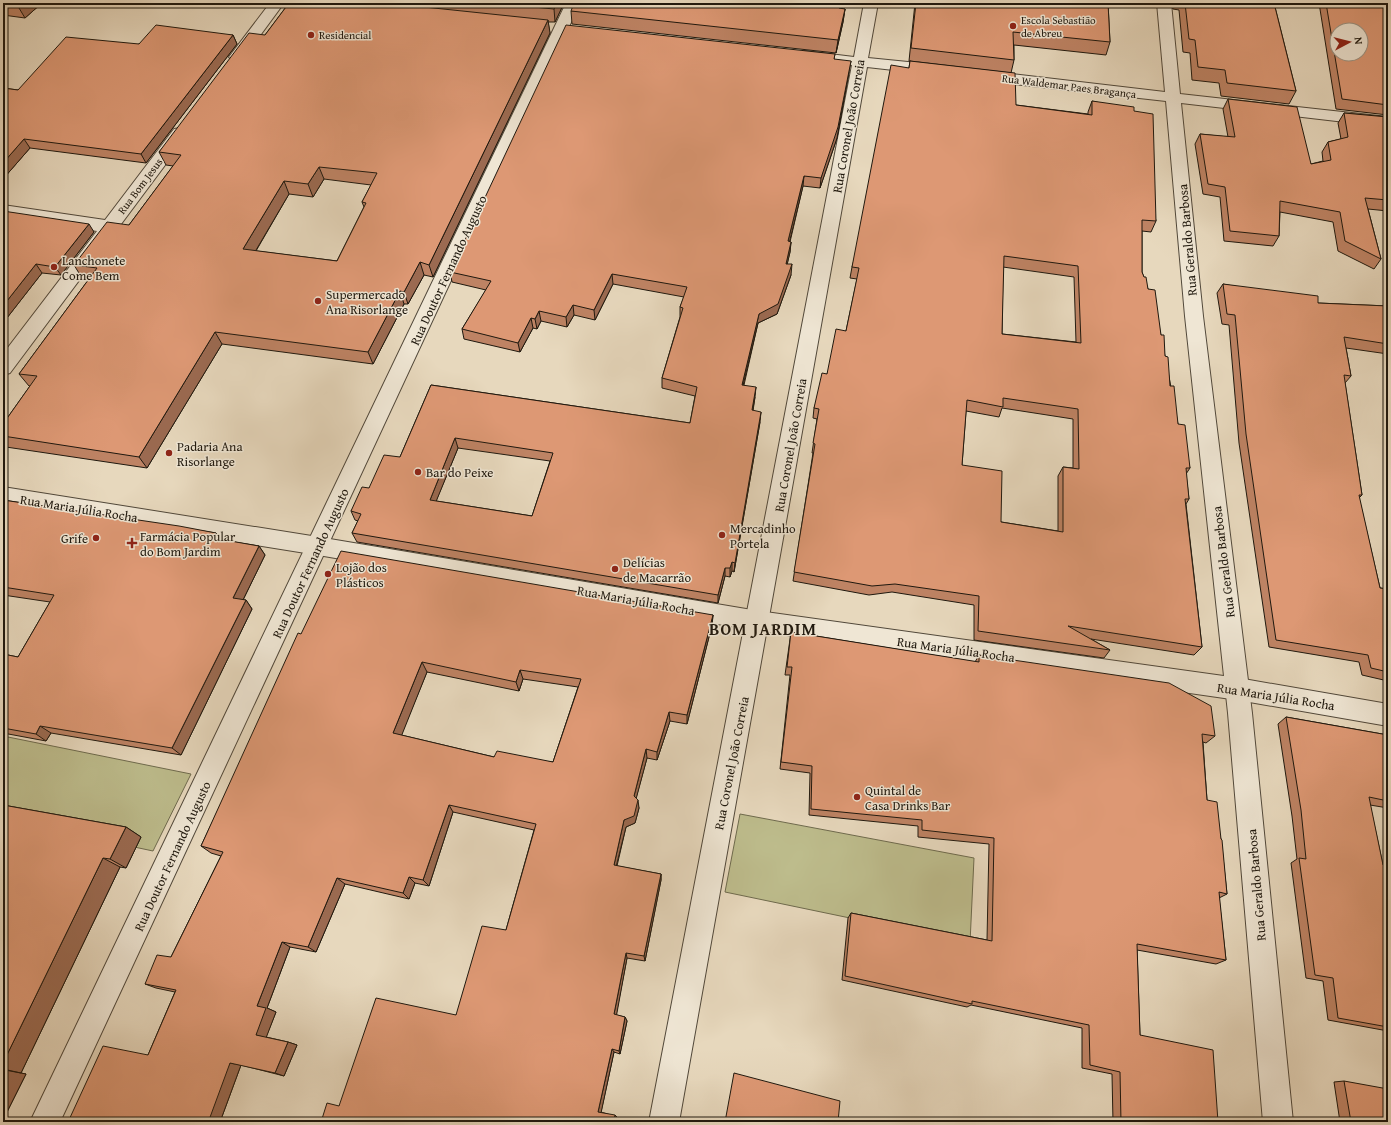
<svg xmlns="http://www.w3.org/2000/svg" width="1391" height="1125" viewBox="0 0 1391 1125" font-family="'Gentium Book Plus',serif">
  <rect width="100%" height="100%" fill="#e7d8bd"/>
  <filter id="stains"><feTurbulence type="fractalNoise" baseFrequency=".005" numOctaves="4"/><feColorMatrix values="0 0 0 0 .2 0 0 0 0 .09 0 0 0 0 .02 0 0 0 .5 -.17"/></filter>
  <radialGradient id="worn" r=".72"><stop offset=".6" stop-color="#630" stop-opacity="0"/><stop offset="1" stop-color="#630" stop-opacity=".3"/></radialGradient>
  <path fill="#bdbc8c" stroke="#6e6a4d" d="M 3,736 L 191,774 L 153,851 L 3,819 Z
    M 740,814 L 974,858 L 970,943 L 725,892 Z"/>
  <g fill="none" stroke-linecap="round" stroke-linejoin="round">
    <defs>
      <path id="minor" d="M 270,3 L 284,3 L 242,60 L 232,60 L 229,57 Z
        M 566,3 L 580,3 L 60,1122 L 30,1122 Z
        M 864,3 L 878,3 L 868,58 L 938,65 L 943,67 L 946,70 L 943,73 L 938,75 L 867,67 L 679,1122 L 649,1122 L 852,65 L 805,61 L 800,59 L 797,56 L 800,53 L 805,51 L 854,57 Z
        M 1157,3 L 1171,3 L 1180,94 L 1388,117 L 1388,127 L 1181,103 L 1203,316 L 1252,713 L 1293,1122 L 1263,1122 L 1228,713 L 1185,316 L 1166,101 L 986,81 L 981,79 L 978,76 L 981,73 L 986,71 L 1165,92 Z
        M 180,128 L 186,129 L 188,133 L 186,137 L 10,373 L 3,375 L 3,354 L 97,231 L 3,217 L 3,205 L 105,220 L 174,129 Z"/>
      <path id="tertiary" d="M 3,487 L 318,537 L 758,611 L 1238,678 L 1388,704 L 1388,726 L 1238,700 L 758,631 L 318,555 L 3,505 Z"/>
    </defs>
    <use href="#minor" stroke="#51483a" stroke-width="2"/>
    <use href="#tertiary" stroke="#51483a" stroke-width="2"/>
    <use href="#minor" fill="#efe6d4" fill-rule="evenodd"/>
    <use href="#tertiary" fill="#efe6d4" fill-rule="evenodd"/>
  </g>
  <path fill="#be8364" stroke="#1f180e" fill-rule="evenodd" d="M 3,3 L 42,3 L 25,18 L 3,15 Z
    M 289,3 L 564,3 L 555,22 L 548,22 L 550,33 L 433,277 L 424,275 L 408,304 L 404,304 L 373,364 L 222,344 L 147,468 L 6,447 L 3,444 L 3,424 L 30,386 L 29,386 L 19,374 L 89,279 L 82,278 L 74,265 L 129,225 L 173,166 L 166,165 L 159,152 L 265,35 ZM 324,179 L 371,185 L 362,202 L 364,207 L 337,261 L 256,251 L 289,194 L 313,197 Z
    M 841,3 L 840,9 L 845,9 L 843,22 L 836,53 L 572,24 L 571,11 Z
    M 915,3 L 1108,3 L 1110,42 L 1106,55 L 1014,45 L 1014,60 L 1011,73 L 909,61 Z
    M 1115,3 L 1158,3 L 1156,7 Z
    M 1171,3 L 1274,3 L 1296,91 L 1289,104 L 1221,96 L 1219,83 L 1192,80 L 1190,53 L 1183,52 L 1179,10 L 1173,9 Z
    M 1319,3 L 1388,3 L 1388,115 L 1336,109 Z
    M 233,35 L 237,44 L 146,163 L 30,148 L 3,179 L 3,88 L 18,90 L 139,44 Z
    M 835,54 L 834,59 L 849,72 L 837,138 L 820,188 L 803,186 L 790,242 L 791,242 L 790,252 L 787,264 L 791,275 L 777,314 L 758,323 L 744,385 L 755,397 L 753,411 L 760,422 L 734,572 L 732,571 L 730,577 L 725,576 L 718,603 L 357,542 L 352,533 L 358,521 L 355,520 L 351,511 L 369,488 L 400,457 L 431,385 L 690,423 L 695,396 L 662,388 L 662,378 L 680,317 L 680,307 L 684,297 L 613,284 L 595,320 L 574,315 L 567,327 L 541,321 L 537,329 L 533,328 L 520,352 L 464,339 L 462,329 L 486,290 L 452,282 L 450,272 ZM 458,448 L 550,461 L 532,516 L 436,501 Z
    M 910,61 L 1016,105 L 1088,114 L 1088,112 L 1092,101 L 1134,111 L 1156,221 L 1151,232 L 1142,231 L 1142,272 L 1148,289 L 1161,335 L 1178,424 L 1190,468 L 1186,474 L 1189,499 L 1186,504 L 1202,647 L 1194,655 L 1091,639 L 1110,650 L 1104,658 L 974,640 L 974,605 L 892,592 L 869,595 L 793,581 L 813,453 L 812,453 L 817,419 L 813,418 L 814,408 L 827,374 L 846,331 L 857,279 L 850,278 L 852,267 L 909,68 ZM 1003,267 L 1074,277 L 1076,342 L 1002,334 ZM 1002,408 L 1073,419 L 1073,468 L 1063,467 L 1058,476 L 1058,531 L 1001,522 L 962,465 L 966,411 L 999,417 Z
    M 1228,99 L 1311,164 L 1323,161 L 1322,152 L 1328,142 L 1341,139 L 1338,123 L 1344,113 L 1388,117 L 1388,211 L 1368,209 L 1381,259 L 1374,269 L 1338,251 L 1333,222 L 1280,212 L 1279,236 L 1273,246 L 1224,241 L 1220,197 L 1203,194 L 1195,144 L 1200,134 L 1228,137 L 1223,109 Z
    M 3,211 L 94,232 L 61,275 L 42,273 L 3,323 Z
    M 1223,284 L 1318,303 L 1388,306 L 1388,354 L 1346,348 L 1351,376 L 1345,383 L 1362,495 L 1359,498 L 1380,588 L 1388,589 L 1388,681 L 1362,675 L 1359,662 L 1269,647 L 1239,443 L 1229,325 L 1222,324 L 1217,293 Z
    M 3,500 L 216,533 L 222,540 L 259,546 L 265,555 L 243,600 L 246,600 L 252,609 L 181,755 L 51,733 L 46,741 L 3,733 L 3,654 L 18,657 L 50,602 L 3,595 Z
    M 713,615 L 712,625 L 687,724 L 670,721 L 657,760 L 647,758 L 636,798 L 639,808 L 635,823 L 626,827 L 617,866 L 661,874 L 661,880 L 645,961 L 627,958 L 616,1015 L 625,1017 L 627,1021 L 620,1054 L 614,1052 L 601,1112 L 617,1117 L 339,1106 L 456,1015 L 506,930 L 534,830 L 453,812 L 429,886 L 415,883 L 409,899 L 345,884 L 316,952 L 290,947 L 267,1008 L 276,1012 L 266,1037 L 288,1042 L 297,1045 L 284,1076 L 241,1065 L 220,1122 L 211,1121 L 211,1122 L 68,1122 L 148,1055 L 175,992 L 156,988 L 145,984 L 171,957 L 221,856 L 211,853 L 201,846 L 301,634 ZM 427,672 L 519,691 L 523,679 L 578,687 L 553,762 L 494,757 L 401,735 Z
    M 791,632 L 975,662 L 979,655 L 1215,736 L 1206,743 L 1203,742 L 1207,800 L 1221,839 L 1227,894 L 1219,898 L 1226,960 L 1216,964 L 1137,950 L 1140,1035 L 1218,1122 L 1113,1122 L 1112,1074 L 1082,1068 L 1082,1028 L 971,1005 L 967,1007 L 842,980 L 848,918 L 851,913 L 987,940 L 989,844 L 918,837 L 918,826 L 809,815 L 810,773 L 780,769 L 790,675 L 785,675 Z
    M 1286,717 L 1388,735 L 1388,808 L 1370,805 L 1383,865 L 1388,866 L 1388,1031 L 1328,1020 L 1323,981 L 1306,978 L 1291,863 L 1297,859 L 1292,816 L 1278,724 Z
    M 3,805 L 126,827 L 141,837 L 126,868 L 120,867 L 21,1073 L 26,1074 L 3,1120 Z
    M 1344,1081 L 1388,1122 L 1340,1122 L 1334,1082 Z"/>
  <path fill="#9b6a51" stroke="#1f180e" d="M 16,3 L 42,3 L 25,18 Z
    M 557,3 L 564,3 L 555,22 L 554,9 Z
    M 845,9 L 843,22 L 836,53 L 838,40 Z
    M 548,20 L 550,33 L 433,277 L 429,265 Z
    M 233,35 L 237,44 L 146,163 L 141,154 Z
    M 851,61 L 837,138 L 820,188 L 821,178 Z
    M 24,139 L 30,148 L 3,179 L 3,163 Z
    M 319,167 L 324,179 L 313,197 L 308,184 Z
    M 804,176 L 803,186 L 787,252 L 788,241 Z
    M 284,181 L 289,194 L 249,262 L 243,249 Z
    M 89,224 L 94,232 L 61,275 L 55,267 Z
    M 791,242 L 790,252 L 785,274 L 786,264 Z
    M 420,262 L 424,275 L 408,304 L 404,292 Z
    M 36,264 L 42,273 L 3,323 L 3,306 Z
    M 792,264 L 791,275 L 777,314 L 758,323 L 741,394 L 742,385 L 759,314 Z
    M 612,274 L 613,284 L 595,320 L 594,310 Z
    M 400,291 L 404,304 L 373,364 L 368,352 Z
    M 573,305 L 574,315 L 567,327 L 566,317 Z
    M 539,311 L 541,321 L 537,329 L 535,319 Z
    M 531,318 L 533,328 L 520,352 L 518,343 Z
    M 215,332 L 222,344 L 147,468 L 139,457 Z
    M 756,387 L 755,397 L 751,420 L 752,410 Z
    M 761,412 L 760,422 L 734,572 L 735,563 Z
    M 455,438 L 458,448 L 433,509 L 430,500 Z
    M 216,533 L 223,542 L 213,538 Z
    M 259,546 L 265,555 L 240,606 L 233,598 Z
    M 732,562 L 732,571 L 730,577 L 730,568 Z
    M 725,568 L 725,576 L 718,603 L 718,595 Z
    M 246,600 L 252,609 L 181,755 L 172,748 Z
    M 713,615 L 712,625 L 687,724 L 687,715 Z
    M 422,662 L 427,672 L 399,742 L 393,733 Z
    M 520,670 L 523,679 L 519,691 L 516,682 Z
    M 669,712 L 670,721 L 657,760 L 657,752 Z
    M 40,726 L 51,733 L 46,741 L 36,734 Z
    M 646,749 L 647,758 L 635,803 L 634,796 Z
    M 638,800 L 639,808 L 635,823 L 626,827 L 615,871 L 614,865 L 624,820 Z
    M 449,805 L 453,812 L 429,886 L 423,880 Z
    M 126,827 L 141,837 L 126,868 L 110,859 Z
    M 103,858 L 120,867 L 21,1073 L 3,1069 L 3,1063 Z
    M 661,874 L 661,880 L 645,961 L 644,956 Z
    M 409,877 L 415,883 L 409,899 L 403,893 Z
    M 337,878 L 345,884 L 316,952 L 308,947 Z
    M 282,942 L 290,947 L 267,1008 L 276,1012 L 266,1038 L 256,1035 L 257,1006 Z
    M 626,953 L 627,958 L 616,1018 L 614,1014 Z
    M 625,1017 L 627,1021 L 620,1054 L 619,1051 Z
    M 288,1042 L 297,1045 L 284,1076 L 275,1073 Z
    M 612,1049 L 614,1052 L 601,1113 L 598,1112 Z
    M 230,1063 L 241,1065 L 220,1122 L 211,1121 L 211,1122 L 199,1122 Z
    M 5,1070 L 26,1074 L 3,1120 L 3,1073 Z
    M 615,1115 L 617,1117 L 616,1122 L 614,1122 Z"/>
  <path fill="#dd9874" stroke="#1f180e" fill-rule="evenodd" d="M 289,3 L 386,3 L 548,20 L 429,265 L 420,262 L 404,292 L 400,291 L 368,352 L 215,332 L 139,457 L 3,436 L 3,424 L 37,376 L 19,374 L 97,268 L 74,265 L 107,222 L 129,225 L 181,155 L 159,152 L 249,33 L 265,35 ZM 319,167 L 377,173 L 362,202 L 366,203 L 337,261 L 243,249 L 284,181 L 308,184 Z
    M 493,3 L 557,3 L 554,9 Z
    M 574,3 L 840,3 L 839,8 L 845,9 L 838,40 L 571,11 Z
    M 916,3 L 1108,3 L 1110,42 L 1013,32 L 1014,60 L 911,48 Z
    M 1185,3 L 1274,3 L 1296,91 L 1227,83 L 1225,70 L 1198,67 L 1195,40 L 1189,39 Z
    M 1326,3 L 1388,3 L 1388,105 L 1342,99 ZM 1337,30 L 1361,30 L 1361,54 L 1337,54 Z
    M 156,25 L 233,35 L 141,154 L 24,139 L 3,163 L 3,88 L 18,90 L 66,37 L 139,44 Z
    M 566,25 L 835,54 L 834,59 L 851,61 L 838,127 L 821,178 L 804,176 L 788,241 L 791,242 L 786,264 L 792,264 L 778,304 L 759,314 L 742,385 L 756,387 L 752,410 L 761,412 L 735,563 L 732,562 L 730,568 L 725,568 L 718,595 L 352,533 L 361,514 L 351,511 L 362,487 L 369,488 L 384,455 L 400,457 L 431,385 L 690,423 L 697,387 L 662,378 L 683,308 L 680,307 L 687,287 L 612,274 L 594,310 L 573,305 L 566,317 L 539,311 L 535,319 L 531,318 L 518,343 L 462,329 L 491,281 L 450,272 ZM 455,438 L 553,453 L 532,516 L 430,500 Z
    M 910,61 L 1015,73 L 1016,105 L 1092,115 L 1092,101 L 1134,107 L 1134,111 L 1153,114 L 1156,221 L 1142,220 L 1142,272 L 1144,277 L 1146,277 L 1148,289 L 1155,290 L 1161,335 L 1164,335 L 1165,356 L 1168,357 L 1170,386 L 1174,386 L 1178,424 L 1185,425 L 1190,468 L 1186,468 L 1189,499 L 1185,499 L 1202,647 L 1068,626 L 1110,650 L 978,631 L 979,596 L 895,584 L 872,586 L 794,572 L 815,444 L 813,443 L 819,409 L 814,408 L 822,373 L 827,374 L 836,329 L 846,331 L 859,268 L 852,267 L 891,65 L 909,68 ZM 1004,256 L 1078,266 L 1081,343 L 1002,334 ZM 1003,398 L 1078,409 L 1079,469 L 1063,467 L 1063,532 L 1001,522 L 1002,471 L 962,465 L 967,400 L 1003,407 Z
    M 1228,99 L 1297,107 L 1311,164 L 1331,160 L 1328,142 L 1348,137 L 1344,113 L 1388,117 L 1388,200 L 1365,198 L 1381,259 L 1345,241 L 1340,212 L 1280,201 L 1279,236 L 1230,231 L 1225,187 L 1208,184 L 1200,134 L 1235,137 Z
    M 3,211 L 23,214 L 89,224 L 55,267 L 36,264 L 3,306 Z
    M 1223,284 L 1318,296 L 1318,303 L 1388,306 L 1388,344 L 1344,337 L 1351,376 L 1344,375 L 1362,495 L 1359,495 L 1380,588 L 1388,589 L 1388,672 L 1371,668 L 1368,655 L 1276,640 L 1246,434 L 1235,315 L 1227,314 Z
    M 3,500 L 179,526 L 216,533 L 213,538 L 259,546 L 233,598 L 246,600 L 172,748 L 40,726 L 36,734 L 3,728 L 3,654 L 18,657 L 54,595 L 3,587 Z
    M 341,551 L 713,615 L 687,715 L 669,712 L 657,752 L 646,749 L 634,796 L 638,800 L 634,816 L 624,820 L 614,865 L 661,874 L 644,956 L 626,953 L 614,1014 L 625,1017 L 619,1051 L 612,1049 L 598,1112 L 615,1115 L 614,1122 L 321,1122 L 327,1103 L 339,1106 L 376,998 L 456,1015 L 482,926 L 506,930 L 536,824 L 449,805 L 423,880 L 409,877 L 403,893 L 337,878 L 308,947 L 282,942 L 257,1006 L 266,1008 L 256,1035 L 288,1042 L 275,1073 L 230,1063 L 209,1120 L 200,1119 L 199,1122 L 68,1122 L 103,1046 L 148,1055 L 176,990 L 145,984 L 157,955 L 171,957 L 223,852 L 201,846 L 298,633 L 301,634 ZM 422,662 L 516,682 L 520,670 L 581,679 L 553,762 L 497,751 L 494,757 L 393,733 Z
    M 791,632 L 979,662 L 979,655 L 1169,683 L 1211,706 L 1215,736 L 1202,734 L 1207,800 L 1217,802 L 1221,839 L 1222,840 L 1227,894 L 1219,892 L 1226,960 L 1137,944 L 1140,1035 L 1213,1050 L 1218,1122 L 1121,1122 L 1120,1072 L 1090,1065 L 1089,1025 L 972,1001 L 972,1004 L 845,976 L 851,913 L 992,941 L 994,838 L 922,830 L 922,820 L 811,809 L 812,766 L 781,762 L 792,667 L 787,667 Z
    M 1286,717 L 1388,735 L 1388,801 L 1369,797 L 1383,865 L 1388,866 L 1388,1027 L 1338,1018 L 1333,978 L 1315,975 L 1299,858 L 1306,859 L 1301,810 Z
    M 3,805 L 126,827 L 110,859 L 103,858 L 3,1063 Z
    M 734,1073 L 840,1101 L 838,1122 L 725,1122 Z
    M 1344,1081 L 1388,1089 L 1388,1122 L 1351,1122 Z"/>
  <g fill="#8f2418" stroke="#efe6d4" stroke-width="1.5">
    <circle cx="1013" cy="26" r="4"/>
    <circle cx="311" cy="35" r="4"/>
    <circle cx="54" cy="267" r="4"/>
    <circle cx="318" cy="301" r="4"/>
    <circle cx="169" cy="453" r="4"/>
    <circle cx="418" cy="472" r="4"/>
    <circle cx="722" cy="535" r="4"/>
    <circle cx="96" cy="538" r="4"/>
    <path d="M130 537h4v4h4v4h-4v4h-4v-4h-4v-4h4z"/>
    <circle cx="615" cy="569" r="4"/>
    <circle cx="328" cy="574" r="4"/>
    <circle cx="857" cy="797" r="4"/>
  </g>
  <g text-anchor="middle" stroke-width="3" stroke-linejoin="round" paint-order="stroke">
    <g font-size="11" fill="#1f180e" stroke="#efe6d4" text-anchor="start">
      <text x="1021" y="24">Escola Sebastião<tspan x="1021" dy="13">de Abreu</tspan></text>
      <text x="319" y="39">Residencial</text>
    </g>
    <g font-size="11" fill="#1f180e" stroke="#efe6d4">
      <text transform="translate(1069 86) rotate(7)" y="4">Rua Waldemar Paes Bragança</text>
      <text transform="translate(140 186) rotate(-53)" y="4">Rua Bom Jesus</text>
    </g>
    <g font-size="13" fill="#1f180e" stroke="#efe6d4">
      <text transform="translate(848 126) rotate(-80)" y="5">Rua Coronel João Correia</text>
      <text transform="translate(1187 240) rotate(-95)" y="5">Rua Geraldo Barbosa</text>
      <text transform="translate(448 270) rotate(-65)" y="5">Rua Doutor Fernando Augusto</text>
      <text transform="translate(790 445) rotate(-80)" y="5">Rua Coronel João Correia</text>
      <text transform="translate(79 508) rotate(9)" y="5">Rua Maria Júlia Rocha</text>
      <text transform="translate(1223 562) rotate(-97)" y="5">Rua Geraldo Barbosa</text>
      <text transform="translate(310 563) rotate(-65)" y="5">Rua Doutor Fernando Augusto</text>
      <text transform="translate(636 600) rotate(10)" y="5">Rua Maria Júlia Rocha</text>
      <text transform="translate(956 649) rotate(8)" y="5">Rua Maria Júlia Rocha</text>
      <text transform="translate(1276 696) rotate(9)" y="5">Rua Maria Júlia Rocha</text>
      <text transform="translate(731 763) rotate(-79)" y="5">Rua Coronel João Correia</text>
      <text transform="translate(172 856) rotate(-65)" y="5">Rua Doutor Fernando Augusto</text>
      <text transform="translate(1256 885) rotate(-95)" y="5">Rua Geraldo Barbosa</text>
    </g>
    <g font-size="13" fill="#1f180e" stroke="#efe6d4" text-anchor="start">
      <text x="62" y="265">Lanchonete<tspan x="62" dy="15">Come Bem</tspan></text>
      <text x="326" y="299">Supermercado<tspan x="326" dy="15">Ana Risorlange</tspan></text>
      <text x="177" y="451">Padaria Ana<tspan x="177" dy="15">Risorlange</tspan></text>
      <text x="426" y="477">Bar do Peixe</text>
      <text x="730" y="533">Mercadinho<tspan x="730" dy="15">Portela</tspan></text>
      <text x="140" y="541">Farmácia Popular<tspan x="140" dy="15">do Bom Jardim</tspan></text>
      <text x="88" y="543" text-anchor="end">Grife</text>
      <text x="623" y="567">Delícias<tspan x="623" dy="15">de Macarrão</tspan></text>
      <text x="336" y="572">Lojão dos<tspan x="336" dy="15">Plásticos</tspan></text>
      <text x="865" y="795">Quintal de<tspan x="865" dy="15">Casa Drinks Bar</tspan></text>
    </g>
    <g font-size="17" font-weight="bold" letter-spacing="1" fill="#1f180e" stroke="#efe6d4">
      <text x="763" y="635">BOM JARDIM</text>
    </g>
  </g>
  <rect width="1391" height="1125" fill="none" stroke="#e7d8bd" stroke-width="16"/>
  <rect x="4" y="4" width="1383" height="1117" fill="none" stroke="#1f180e" stroke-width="2"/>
  <rect x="8" y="8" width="1375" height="1109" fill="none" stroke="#1f180e"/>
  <g transform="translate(1349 42) rotate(83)"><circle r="19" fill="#efe6d4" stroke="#9c9485"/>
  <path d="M0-3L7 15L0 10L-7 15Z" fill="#8f2418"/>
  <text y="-6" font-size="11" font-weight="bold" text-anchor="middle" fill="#1f180e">N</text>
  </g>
  <rect width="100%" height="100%" filter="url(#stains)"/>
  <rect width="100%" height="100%" fill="url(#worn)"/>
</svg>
